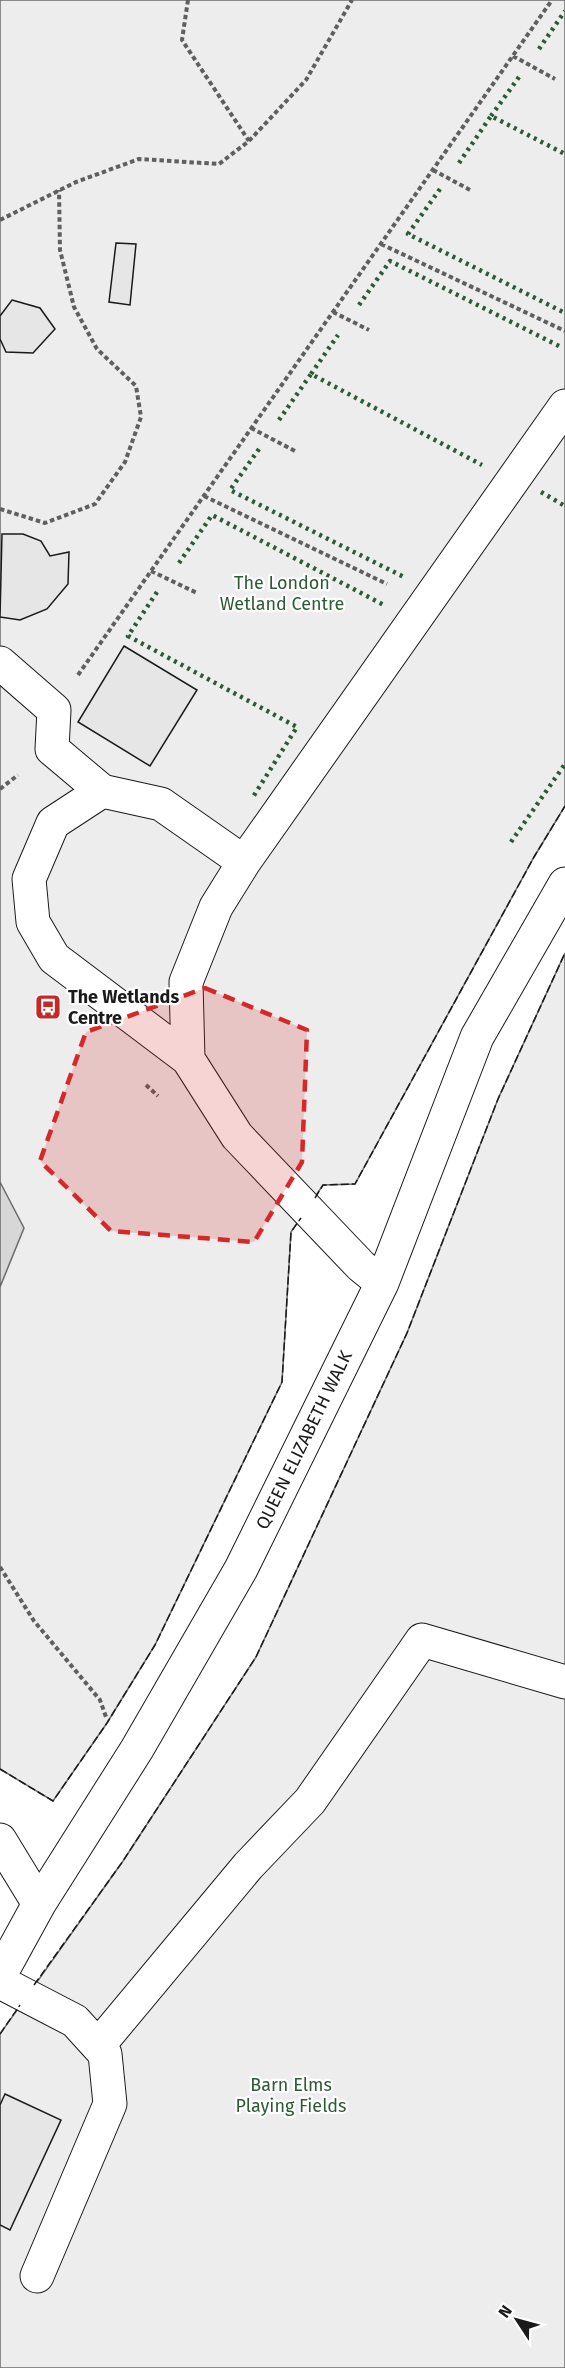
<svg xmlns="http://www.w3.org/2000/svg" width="565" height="2368" viewBox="0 0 565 2368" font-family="'Fira Sans',sans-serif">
  <rect width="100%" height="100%" fill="#fff"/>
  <path fill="#ededed" stroke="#6a6a6a" stroke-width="1.5" d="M 0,0 L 565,0 L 565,806 L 534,857 L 355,1184 L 323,1185 L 291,1232 L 282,1382 L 155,1645 L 107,1723 L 53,1801 L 0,1769 Z
    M 565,953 L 565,2368 L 0,2368 L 0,2034 L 123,1861 L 256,1657 L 407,1333 L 498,1099 Z"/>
  <path fill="#d7d7d7" stroke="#6a6a6a" stroke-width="1.5" d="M 0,1182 L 24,1228 L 0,1287 Z"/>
  <path fill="#e6e6e6" stroke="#1a1a1a" stroke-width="1.5" d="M 116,243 L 136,244 L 130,305 L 109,302 Z
    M 12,300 L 40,308 L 55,329 L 33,353 L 6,352 L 0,339 L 0,316 Z
    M 2,534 L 23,534 L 41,541 L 50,556 L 69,552 L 68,584 L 47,609 L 20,620 L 0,617 Z
    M 124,646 L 197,690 L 150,766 L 78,722 Z
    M 5,2094 L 61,2120 L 10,2230 L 0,2225 L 0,2105 Z"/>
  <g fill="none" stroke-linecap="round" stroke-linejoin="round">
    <defs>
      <path id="minor" d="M 0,663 L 54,710 L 52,749 L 102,791
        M 244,862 L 161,804 L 102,791 L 53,823 L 29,879 L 33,922 L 54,958 L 188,1059 L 237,1136 L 361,1266 L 382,1283
        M 188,1059 L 186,982 L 216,907 L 244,862 L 565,406
        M 0,1840 L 39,1904
        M 0,1975 L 39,1904 L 137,1749 L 241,1569 L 382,1283 L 477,1037 L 565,884
        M 0,1982 L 75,2021 L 105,2054 L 110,2104 L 37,2276
        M 98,2046 L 248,1866 L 310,1801 L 422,1640 L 565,1682"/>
    </defs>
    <use href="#minor" stroke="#1a1a1a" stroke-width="35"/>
    <path stroke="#5f5f5f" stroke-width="4" stroke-dasharray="4.5 3" stroke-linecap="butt" d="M 188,0 L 182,40 L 249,141
      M 513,56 L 555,79
      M 433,170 L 472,191
      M 0,220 L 76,182 L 139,159 L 219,164 L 249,141 L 306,80 L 352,0
      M 381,244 L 565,331
      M 333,312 L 369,330
      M 251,428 L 295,451
      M 204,496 L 387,584
      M 0,509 L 45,523 L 95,504 L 125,462 L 141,417 L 136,386 L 97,349 L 74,307 L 60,250 L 59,190
      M 151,571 L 197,593
      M 78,675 L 552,0
      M 0,789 L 18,775
      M 146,1085 L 158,1096
      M 0,1567 L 34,1621 L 100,1700 L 106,1717"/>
    <use href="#minor" stroke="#fff" stroke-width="33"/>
    <path stroke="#2b5a34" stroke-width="4.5" stroke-dasharray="3 4.5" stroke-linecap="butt" d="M 539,49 L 565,11
      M 491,116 L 519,77
      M 459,163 L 491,116 L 565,154
      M 440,189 L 408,234 L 565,313
      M 359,305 L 390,261 L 563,348
      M 311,374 L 338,335
      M 279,420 L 311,374 L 482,465
      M 259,449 L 230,490 L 404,577
      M 541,492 L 565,506
      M 179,563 L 212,515 L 384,605
      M 157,592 L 128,636 L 297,727 L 253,797
      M 511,842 L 565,764"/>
    <path stroke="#1a1a1a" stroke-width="1.5" stroke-dasharray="8 3" stroke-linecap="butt" d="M 315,1198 L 323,1185 L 355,1184 L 534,857 L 565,806
      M 0,1769 L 53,1801 L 107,1723 L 155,1645 L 282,1382 L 291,1232 L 301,1218
      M 34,1985 L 123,1861 L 256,1657 L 407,1333 L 498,1099 L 565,953
      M 0,2034 L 20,2005"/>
  </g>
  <path fill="#d62828" fill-opacity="0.2" stroke="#d62828" stroke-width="4.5" stroke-dasharray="12 8" stroke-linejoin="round" d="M 205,988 L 307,1030 L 302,1162 L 254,1242 L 111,1231 L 40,1161 L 86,1032 Z"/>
  <defs>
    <symbol id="bus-square" viewBox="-11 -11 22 22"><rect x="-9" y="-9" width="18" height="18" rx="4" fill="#c62828" stroke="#fff"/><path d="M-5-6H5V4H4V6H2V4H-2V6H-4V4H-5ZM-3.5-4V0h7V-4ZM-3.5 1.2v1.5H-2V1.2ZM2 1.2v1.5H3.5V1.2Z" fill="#fff"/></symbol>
  </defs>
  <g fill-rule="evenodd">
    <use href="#bus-square" x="33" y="992" width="30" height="30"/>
  </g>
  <g text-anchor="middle" stroke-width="4.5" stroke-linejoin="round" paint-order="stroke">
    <g font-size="18" fill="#2b5a34" stroke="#fff">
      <text x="282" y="589">The London<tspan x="282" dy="21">Wetland Centre</tspan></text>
      <text x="291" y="2091">Barn Elms<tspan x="291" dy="21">Playing Fields</tspan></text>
    </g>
    <g font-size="18" font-weight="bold" fill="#1a1a1a" stroke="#fff" text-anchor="start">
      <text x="68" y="1003">The Wetlands<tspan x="68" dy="21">Centre</tspan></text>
    </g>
    <g font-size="18" fill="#1a1a1a" stroke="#fff">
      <text transform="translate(304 1440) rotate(-64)" y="6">QUEEN ELIZABETH WALK</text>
    </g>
  </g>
  <g transform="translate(517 2320) rotate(306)" stroke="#ffffff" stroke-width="4.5" paint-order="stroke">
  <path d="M0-4.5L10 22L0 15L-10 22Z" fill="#1a1a1a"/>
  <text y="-9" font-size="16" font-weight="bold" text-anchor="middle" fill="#1a1a1a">N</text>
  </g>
</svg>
